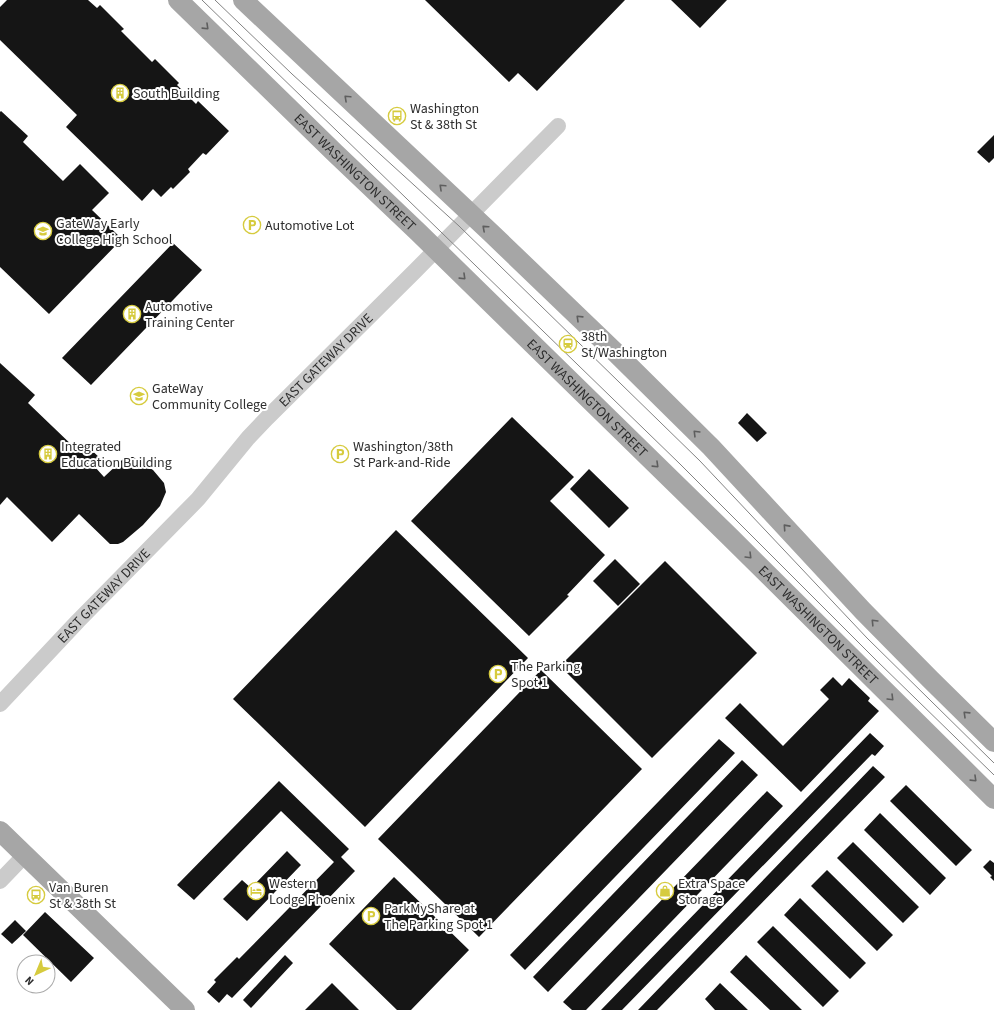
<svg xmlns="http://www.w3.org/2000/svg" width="994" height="1010" viewBox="0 0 994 1010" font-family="'Source Sans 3',sans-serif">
  <rect width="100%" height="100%" fill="#fff"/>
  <path fill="#151515" d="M 7,0 L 88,0 L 97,8 L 100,5 L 124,29 L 121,31 L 152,62 L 155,59 L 179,83 L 177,85 L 196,104 L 198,101 L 229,131 L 206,155 L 203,153 L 188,169 L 190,172 L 173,189 L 171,187 L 161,197 L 153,189 L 142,201 L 66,127 L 77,115 L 0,40 L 0,7 Z
    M 425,0 L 625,0 L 537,91 L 518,73 L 509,82 Z
    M 671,0 L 727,0 L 700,28 Z
    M 1,111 L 28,136 L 23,142 L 63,181 L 80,164 L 109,193 L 92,210 L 122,239 L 49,314 L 0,267 L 0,112 Z
    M 994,135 L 994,158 L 989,163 L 977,152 Z
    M 173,243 L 202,270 L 91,385 L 62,358 Z
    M 0,363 L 35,395 L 28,403 L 77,450 L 84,443 L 102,460 L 95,467 L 104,477 L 122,460 L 127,457 L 133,457 L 153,470 L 164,483 L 166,492 L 160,506 L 143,525 L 123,542 L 118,544 L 110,544 L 79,514 L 52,542 L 7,497 L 0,505 Z
    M 747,413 L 767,433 L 757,442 L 738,423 Z
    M 512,417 L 574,477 L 550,501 L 605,555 L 567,595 L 569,596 L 529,636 L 411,521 Z
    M 589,469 L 629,508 L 609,528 L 570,489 Z
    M 396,530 L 528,658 L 365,827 L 233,699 Z
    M 615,559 L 640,584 L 618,606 L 593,581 Z
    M 665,561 L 757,653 L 652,758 L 560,666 Z
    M 541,670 L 642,769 L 479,937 L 378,839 Z
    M 833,677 L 842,686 L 849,678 L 870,698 L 868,701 L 879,711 L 801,792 L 725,718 L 740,703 L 783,746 L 829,699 L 820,690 Z
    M 870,733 L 884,746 L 875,756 L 872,754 L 622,1010 L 601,1010 Z
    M 719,739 L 735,753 L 525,970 L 510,955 Z
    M 742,760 L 758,775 L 548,992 L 533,977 Z
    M 873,766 L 885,777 L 657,1010 L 638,1010 Z
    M 279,781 L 349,849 L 341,857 L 355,871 L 232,998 L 227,994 L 219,1003 L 207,992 L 216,982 L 214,980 L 237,957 L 239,959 L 334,862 L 281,811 L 194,900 L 177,885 Z
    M 906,785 L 972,850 L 956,866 L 890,801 Z
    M 767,791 L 783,806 L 586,1010 L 572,1010 L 563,1002 Z
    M 880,813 L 946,878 L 930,895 L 864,830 Z
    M 853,842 L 919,907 L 903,923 L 837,858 Z
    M 287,851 L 301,865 L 247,921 L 223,899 L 242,880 L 251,888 Z
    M 990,860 L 994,863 L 994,881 L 990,877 L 992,876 L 983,867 Z
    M 827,870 L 893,935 L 877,951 L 811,886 Z
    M 394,877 L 469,950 L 411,1010 L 397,1010 L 329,944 Z
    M 800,898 L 866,963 L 850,979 L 784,915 Z
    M 45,912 L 94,958 L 71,982 L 23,935 Z
    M 15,920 L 26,931 L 12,944 L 1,934 Z
    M 773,926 L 839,991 L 823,1007 L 757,942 Z
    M 285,955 L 293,963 L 251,1008 L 243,1000 Z
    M 746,955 L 802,1010 L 770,1010 L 730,972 Z
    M 332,983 L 359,1010 L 305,1010 Z
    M 720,983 L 748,1010 L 715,1010 L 705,999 Z"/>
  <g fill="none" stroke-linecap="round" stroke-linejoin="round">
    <g stroke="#cbcbcb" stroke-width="16">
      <path id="s1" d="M 0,704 L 78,621 L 198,499 L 248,438 L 267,418 L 415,271 L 558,126"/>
      <path d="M 0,881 L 25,855"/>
    </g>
    <g stroke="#a6a6a6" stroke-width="20">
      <path id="s2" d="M 178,0 L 335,153 L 418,232 L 730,537 L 994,799"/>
      <path d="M 243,0 L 490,232 L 617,354 L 711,447 L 863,611 L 930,679 L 994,742"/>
      <path d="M 0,831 L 185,1010"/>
    </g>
    <path stroke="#838383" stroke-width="1" d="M 202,0 L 680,464 L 877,661 L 994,775
      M 215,0 L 292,74 L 459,226 L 700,461 L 867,638 L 994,763"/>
  </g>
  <defs><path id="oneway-chevron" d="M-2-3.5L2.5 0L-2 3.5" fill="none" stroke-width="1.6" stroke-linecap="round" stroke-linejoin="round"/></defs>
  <g stroke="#5e5e5e">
    <use href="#oneway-chevron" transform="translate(206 27) rotate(44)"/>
    <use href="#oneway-chevron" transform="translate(347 98) rotate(-137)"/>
    <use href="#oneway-chevron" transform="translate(442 187) rotate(-137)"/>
    <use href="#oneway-chevron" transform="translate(485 228) rotate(-138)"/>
    <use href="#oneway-chevron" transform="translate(463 277) rotate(44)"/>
    <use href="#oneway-chevron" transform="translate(579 318) rotate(-136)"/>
    <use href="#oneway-chevron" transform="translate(696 433) rotate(-135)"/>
    <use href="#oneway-chevron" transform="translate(656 465) rotate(44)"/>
    <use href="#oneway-chevron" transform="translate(786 527) rotate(-132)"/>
    <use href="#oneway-chevron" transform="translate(749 556) rotate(45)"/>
    <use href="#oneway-chevron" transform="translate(874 622) rotate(-134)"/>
    <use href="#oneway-chevron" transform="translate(891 698) rotate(45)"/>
    <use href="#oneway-chevron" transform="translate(966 714) rotate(-136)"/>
    <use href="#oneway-chevron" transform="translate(974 779) rotate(44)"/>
  </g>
  <defs>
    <symbol id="building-ring" viewBox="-11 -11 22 22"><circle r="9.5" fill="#fff" stroke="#d6cb3e" stroke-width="1.5"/><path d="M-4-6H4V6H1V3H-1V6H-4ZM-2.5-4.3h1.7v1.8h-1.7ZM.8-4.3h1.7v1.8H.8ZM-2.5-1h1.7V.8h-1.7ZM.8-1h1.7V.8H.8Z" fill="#d6cb3e"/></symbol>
    <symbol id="bus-ring" viewBox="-11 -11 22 22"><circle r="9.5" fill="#fff" stroke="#d6cb3e" stroke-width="1.5"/><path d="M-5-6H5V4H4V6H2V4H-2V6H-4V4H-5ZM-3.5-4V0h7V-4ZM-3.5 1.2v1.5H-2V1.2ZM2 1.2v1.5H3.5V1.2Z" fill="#d6cb3e"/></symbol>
    <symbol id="parking-ring" viewBox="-11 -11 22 22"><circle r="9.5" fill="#fff" stroke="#d6cb3e" stroke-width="1.5"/><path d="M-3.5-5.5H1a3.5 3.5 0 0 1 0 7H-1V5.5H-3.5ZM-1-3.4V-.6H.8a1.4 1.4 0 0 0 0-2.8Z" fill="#d6cb3e"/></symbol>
    <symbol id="school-ring" viewBox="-11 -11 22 22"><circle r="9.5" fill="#fff" stroke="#d6cb3e" stroke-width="1.5"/><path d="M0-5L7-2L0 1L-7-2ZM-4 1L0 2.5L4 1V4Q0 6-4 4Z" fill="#d6cb3e"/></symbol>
    <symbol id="station-ring" viewBox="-11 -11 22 22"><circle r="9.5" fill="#fff" stroke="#d6cb3e" stroke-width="1.5"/><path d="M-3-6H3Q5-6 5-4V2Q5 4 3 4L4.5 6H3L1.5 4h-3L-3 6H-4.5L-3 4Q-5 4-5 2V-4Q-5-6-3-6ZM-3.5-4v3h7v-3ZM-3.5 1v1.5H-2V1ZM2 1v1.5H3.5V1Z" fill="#d6cb3e"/></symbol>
    <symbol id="university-ring" viewBox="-11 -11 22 22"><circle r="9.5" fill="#fff" stroke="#d6cb3e" stroke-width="1.5"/><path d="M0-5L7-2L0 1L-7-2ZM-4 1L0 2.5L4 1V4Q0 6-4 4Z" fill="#d6cb3e"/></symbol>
    <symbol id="hotel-ring" viewBox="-11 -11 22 22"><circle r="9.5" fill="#fff" stroke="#d6cb3e" stroke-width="1.5"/><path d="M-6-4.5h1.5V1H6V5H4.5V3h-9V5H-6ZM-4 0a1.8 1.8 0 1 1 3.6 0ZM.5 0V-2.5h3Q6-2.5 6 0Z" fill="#d6cb3e"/></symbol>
    <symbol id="shop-ring" viewBox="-11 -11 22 22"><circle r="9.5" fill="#fff" stroke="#d6cb3e" stroke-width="1.5"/><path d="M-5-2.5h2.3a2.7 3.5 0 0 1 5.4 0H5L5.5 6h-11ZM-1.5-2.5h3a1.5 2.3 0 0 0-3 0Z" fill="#d6cb3e"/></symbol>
  </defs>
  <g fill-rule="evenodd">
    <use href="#building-ring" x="110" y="83" width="20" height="20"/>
    <use href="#bus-ring" x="387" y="106" width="20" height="20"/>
    <use href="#parking-ring" x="242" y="215" width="20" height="20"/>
    <use href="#school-ring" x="33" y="221" width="20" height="20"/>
    <use href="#building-ring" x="122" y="304" width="20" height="20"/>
    <use href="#station-ring" x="558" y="334" width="20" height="20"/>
    <use href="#university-ring" x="129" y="386" width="20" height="20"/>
    <use href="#building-ring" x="38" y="444" width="20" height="20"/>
    <use href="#parking-ring" x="330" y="444" width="20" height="20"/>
    <use href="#parking-ring" x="488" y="664" width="20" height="20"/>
    <use href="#hotel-ring" x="246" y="881" width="20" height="20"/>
    <use href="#shop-ring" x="655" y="881" width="20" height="20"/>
    <use href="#bus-ring" x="26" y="885" width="20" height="20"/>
    <use href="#parking-ring" x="361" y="906" width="20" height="20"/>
  </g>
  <g text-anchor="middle" stroke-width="4" stroke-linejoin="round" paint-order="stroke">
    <g font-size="14" fill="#2e2e2e" stroke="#fff" text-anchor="start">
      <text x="133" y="98">South Building</text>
      <text x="410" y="113">Washington<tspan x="410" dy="16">St &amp; 38th St</tspan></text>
      <text x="56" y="228">GateWay Early<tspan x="56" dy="16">College High School</tspan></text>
      <text x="265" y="230">Automotive Lot</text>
      <text x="145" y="311">Automotive<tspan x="145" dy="16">Training Center</tspan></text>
      <text x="581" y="341">38th<tspan x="581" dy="16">St/Washington</tspan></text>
      <text x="152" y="393">GateWay<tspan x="152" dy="16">Community College</tspan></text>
      <text x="61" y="451">Integrated<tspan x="61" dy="16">Education Building</tspan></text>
      <text x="353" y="451">Washington/38th<tspan x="353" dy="16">St Park-and-Ride</tspan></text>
      <text x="511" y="671">The Parking<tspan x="511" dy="16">Spot 1</tspan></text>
      <text x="269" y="888">Western<tspan x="269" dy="16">Lodge Phoenix</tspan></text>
      <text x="678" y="888">Extra Space<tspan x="678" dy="16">Storage</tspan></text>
      <text x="49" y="892">Van Buren<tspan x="49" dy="16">St &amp; 38th St</tspan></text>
      <text x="384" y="913">ParkMyShare at<tspan x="384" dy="16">The Parking Spot 1</tspan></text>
    </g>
    <g font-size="14" fill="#2e2e2e" stroke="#fff">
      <text dy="5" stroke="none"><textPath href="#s2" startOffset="247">EAST WASHINGTON STREET</textPath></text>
      <text dy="5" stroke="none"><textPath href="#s1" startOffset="474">EAST GATEWAY DRIVE</textPath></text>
      <text dy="5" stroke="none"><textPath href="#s2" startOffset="571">EAST WASHINGTON STREET</textPath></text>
      <text dy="5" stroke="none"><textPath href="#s1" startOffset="150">EAST GATEWAY DRIVE</textPath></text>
      <text dy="5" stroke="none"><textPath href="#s2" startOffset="895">EAST WASHINGTON STREET</textPath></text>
    </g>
  </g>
  <g transform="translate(36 974) rotate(224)"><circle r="19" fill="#ffffff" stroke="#ababab"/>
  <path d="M0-3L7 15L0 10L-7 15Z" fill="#d6cb3e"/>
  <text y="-6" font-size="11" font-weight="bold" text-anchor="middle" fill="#2e2e2e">N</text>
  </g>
</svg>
